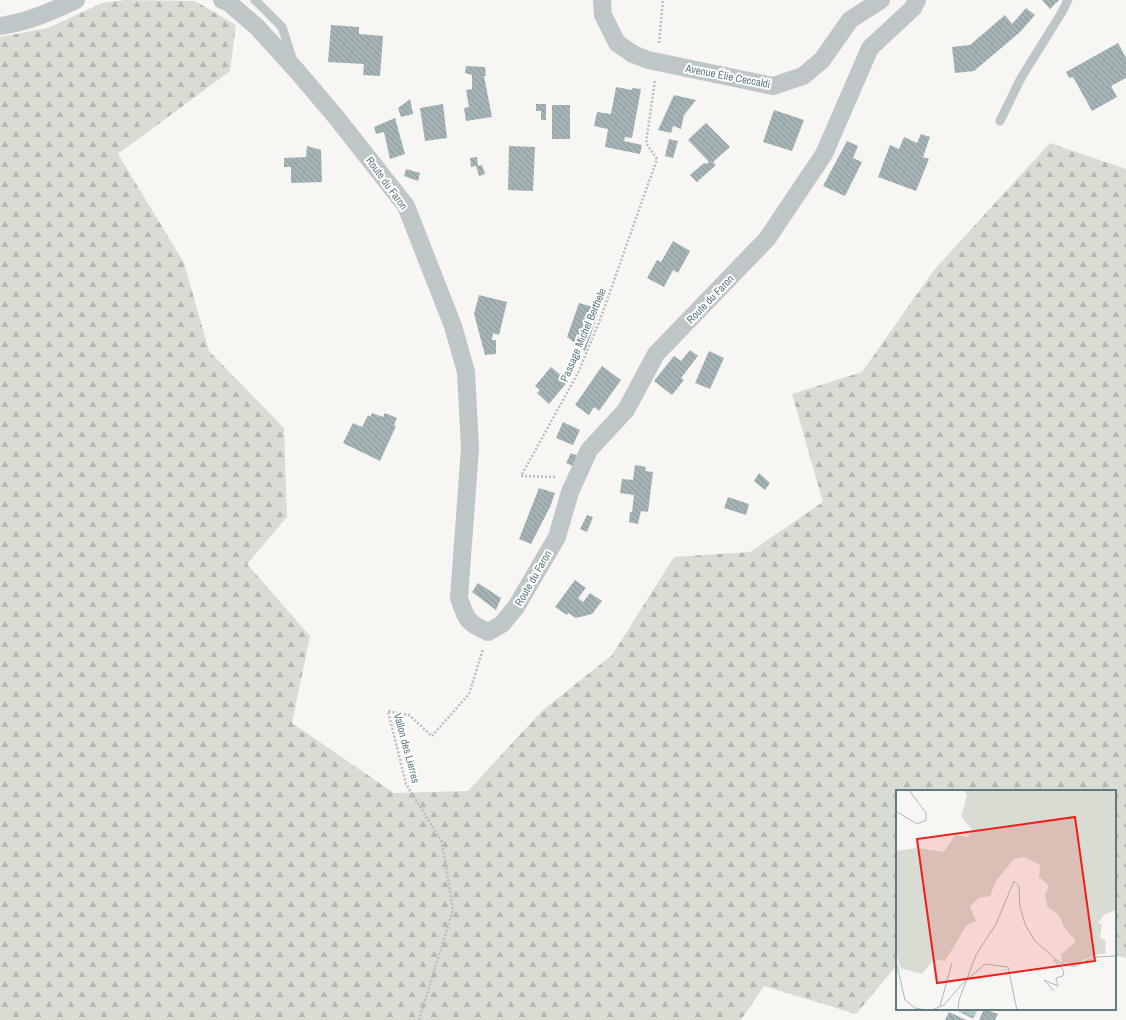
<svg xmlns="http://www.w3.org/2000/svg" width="1126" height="1020" viewBox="0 0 1126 1020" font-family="'Archivo Narrow',sans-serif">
  <defs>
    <pattern id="forest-firs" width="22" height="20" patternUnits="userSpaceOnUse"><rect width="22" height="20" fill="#d8dcd2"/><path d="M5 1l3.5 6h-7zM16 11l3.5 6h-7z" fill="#b2b7b0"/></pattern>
    <pattern id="water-waves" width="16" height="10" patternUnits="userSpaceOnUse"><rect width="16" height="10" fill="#b5c8c9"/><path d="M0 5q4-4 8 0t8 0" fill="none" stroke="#96a7a9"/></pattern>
    <pattern id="building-back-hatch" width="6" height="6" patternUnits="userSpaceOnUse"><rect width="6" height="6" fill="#a5b3b6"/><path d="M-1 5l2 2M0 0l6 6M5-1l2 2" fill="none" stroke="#8a9799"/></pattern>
  </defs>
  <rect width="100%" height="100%" fill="#f7f6f3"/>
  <path fill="url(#forest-firs)" d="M 126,0 L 195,1 L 236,25 L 230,71 L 118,154 L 184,263 L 209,351 L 284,428 L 287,517 L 247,564 L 310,636 L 292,723 L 394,793 L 468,791 L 542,711 L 612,655 L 674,557 L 750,552 L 823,502 L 792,394 L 862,372 L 934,270 L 1050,143 L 1126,169 L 1126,958 L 1115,955 L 1115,791 L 897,791 L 897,965 L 856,1014 L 764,986 L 741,1020 L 0,1020 L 0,37 L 48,28 L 102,3 Z"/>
  <path fill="url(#water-waves)" d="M 954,1009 L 978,1009 L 973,1019 Z"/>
  <path fill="url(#building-back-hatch)" d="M 1042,0 L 1059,0 L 1050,9 Z
    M 1026,8 L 1035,15 L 1020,32 L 974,71 L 955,73 L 952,47 L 970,45 L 1005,15 L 1012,24 Z
    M 331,25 L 359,27 L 359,34 L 383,36 L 380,76 L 363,75 L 364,64 L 328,62 Z
    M 1118,43 L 1126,58 L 1126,78 L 1111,86 L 1117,97 L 1092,111 L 1073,77 L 1069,78 L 1066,72 Z
    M 466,66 L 485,67 L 486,76 L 484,76 L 492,117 L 466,121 L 464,108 L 469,107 L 466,90 L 472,89 L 472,75 L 465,73 Z
    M 616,87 L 632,90 L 632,88 L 641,89 L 632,138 L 625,137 L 624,141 L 642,145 L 640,154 L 605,147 L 608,129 L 594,126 L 597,112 L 611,114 Z
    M 674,95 L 696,100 L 684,115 L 681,129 L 673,126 L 671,133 L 658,130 Z
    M 410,99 L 413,114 L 401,117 L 398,108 Z
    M 443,104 L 447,138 L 425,141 L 420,108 Z
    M 536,104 L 546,104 L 546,120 L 541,120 L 541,111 L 536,111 Z
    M 552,105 L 570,105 L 570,139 L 552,139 Z
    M 774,110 L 804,120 L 792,151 L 763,142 Z
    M 395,118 L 405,154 L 390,159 L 384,132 L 376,134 L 374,127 Z
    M 706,123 L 730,147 L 713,162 L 716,165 L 697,182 L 690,175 L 704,163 L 706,164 L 709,162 L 688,140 Z
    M 921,134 L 930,137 L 923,157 L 929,159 L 916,191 L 878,177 L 890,145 L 899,149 L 904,137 L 917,143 Z
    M 669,139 L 678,141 L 673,158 L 665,156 Z
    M 847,141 L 858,146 L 853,158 L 862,162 L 845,196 L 823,186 Z
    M 307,146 L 321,150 L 322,182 L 291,183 L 291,167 L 284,167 L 284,158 L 306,157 Z
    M 509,146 L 535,147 L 533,191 L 508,190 Z
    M 477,157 L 478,166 L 482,165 L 485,174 L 479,176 L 476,166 L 471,167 L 470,158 Z
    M 406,169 L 420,173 L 418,181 L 404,176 Z
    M 673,241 L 690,251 L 678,273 L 673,270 L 664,287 L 647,278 L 657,260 L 661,262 Z
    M 479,295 L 507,302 L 499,335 L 493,333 L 492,340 L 496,340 L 496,354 L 485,355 L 474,314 Z
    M 579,303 L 600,309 L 585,351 L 567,337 Z
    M 690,350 L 698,356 L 681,378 L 684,380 L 672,395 L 654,381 L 674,356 L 681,361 Z
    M 709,351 L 724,358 L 710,389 L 695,383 Z
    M 602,366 L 621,380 L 599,411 L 594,407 L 589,415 L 575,405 Z
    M 551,367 L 568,381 L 549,404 L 537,393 L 540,390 L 535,386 Z
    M 372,413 L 383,417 L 385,413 L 397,418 L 394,425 L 396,426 L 380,461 L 343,443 L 353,423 L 362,427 L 368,415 L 370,417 Z
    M 563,422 L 580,430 L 573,445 L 556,438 Z
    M 571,453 L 578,456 L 573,466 L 566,463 Z
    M 635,465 L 646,467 L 645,471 L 653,472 L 648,512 L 641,511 L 638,524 L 629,522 L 630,512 L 632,512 L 634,495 L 620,493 L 622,479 L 633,480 Z
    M 759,473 L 770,483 L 765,490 L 754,481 Z
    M 539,488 L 555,493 L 550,507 L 531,544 L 519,539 Z
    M 728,497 L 749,504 L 746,515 L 724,508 Z
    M 587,515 L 593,517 L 587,532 L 580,529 Z
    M 575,580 L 586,588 L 578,598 L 583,602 L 590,593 L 602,601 L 592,614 L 576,618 L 568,613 L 567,615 L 555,607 Z
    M 478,583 L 501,598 L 496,610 L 472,592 Z
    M 984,1009 L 998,1014 L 995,1020 L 979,1020 Z
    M 949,1012 L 966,1020 L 945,1020 Z"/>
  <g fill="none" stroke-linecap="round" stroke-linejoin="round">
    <path stroke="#b9bec0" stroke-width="2.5" stroke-dasharray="2 2" stroke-linecap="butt" d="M 659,43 L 663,0
      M 555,477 L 521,476 L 578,373 L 600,320 L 657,159 L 646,143 L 655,80
      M 419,1020 L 453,910 L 442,842 L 406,784 L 388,711 L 409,715 L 432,736 L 469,694 L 483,649"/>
    <path stroke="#bfc6c8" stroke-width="9" d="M 255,0 L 282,27 L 293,61
      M 1000,121 L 1021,78 L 1062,12 L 1068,0"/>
    <path stroke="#bfc6c8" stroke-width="18" d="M 222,0 L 229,3 L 257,27 L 297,71 L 336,117 L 406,206 L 453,326 L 466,372 L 470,448 L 459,598 C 466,619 467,623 488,632 L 502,624 L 516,607 L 557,537 L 570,492 L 589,450 L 626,410 L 656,354 L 767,239 L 824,154 L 870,48 L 913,8 L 917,0
      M 602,0 L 603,15 L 617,43 L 633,54
      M 0,26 C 28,22 50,12 76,0
      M 773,86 L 803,76 L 822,60 L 850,20 L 881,0"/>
    <path stroke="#bfc6c8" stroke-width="18" d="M 633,54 L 648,60 L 773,86"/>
  </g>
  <g text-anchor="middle" stroke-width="4" stroke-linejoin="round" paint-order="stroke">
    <g font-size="11" fill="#5f7a81" stroke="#fff">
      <text transform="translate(728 76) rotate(11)" y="4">Avenue Élie Ceccaldi</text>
      <text transform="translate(387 183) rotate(54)" y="4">Route du Faron</text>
      <text transform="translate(710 299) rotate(-46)" y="4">Route du Faron</text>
      <text transform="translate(583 335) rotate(-67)" y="4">Passage Michel Berthele</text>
      <text transform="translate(533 578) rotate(-60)" y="4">Route du Faron</text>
      <text transform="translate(407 748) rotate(75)" y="4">Vallon des Lierres</text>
    </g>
  </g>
  <g transform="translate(896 790)">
    <rect width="220" height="220" fill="#f7f6f3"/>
    <path d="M 68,0 L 220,0 L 220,120 L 209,124 L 202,133 L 206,135 L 204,147 L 210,151 L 209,164 L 202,164 L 178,174 L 166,172 L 165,165 L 180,151 L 168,137 L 163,125 L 151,116 L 149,104 L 153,96 L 143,87 L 144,75 L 128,67 L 118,69 L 100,91 L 94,106 L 83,108 L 74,116 L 80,131 L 71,135 L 49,171 L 38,169 L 26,184 L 4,178 L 0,162 L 0,61 L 21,58 L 48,62 L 59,45 L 72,47 L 76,40 L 65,26 L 71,6 Z" fill="#d8dcd2"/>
    <path fill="none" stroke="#acb9bb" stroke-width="1" d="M 0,21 L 21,34 L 30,30 L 30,23 L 13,0M 157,169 L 168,181 L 167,186 L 160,188 L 162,196 L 148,190 L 158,201M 0,171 L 9,210 L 19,218 L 30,220M 44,216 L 56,173M 36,220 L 48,215 L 65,195 L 89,174 L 112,177 L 121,220M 62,220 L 63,210 L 80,165 L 100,134 L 118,91 L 123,96 L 124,117 L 129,134 L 138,150 L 163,172 L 173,176 L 180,176 L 199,167 L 220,166"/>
    <path fill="#f11e1a" fill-opacity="0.15" stroke="#f11e1a" stroke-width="2" d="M 179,27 L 199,171 L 41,193 L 21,49 Z"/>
    <rect width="220" height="220" fill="none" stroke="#5f7a81" stroke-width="2"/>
  </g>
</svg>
